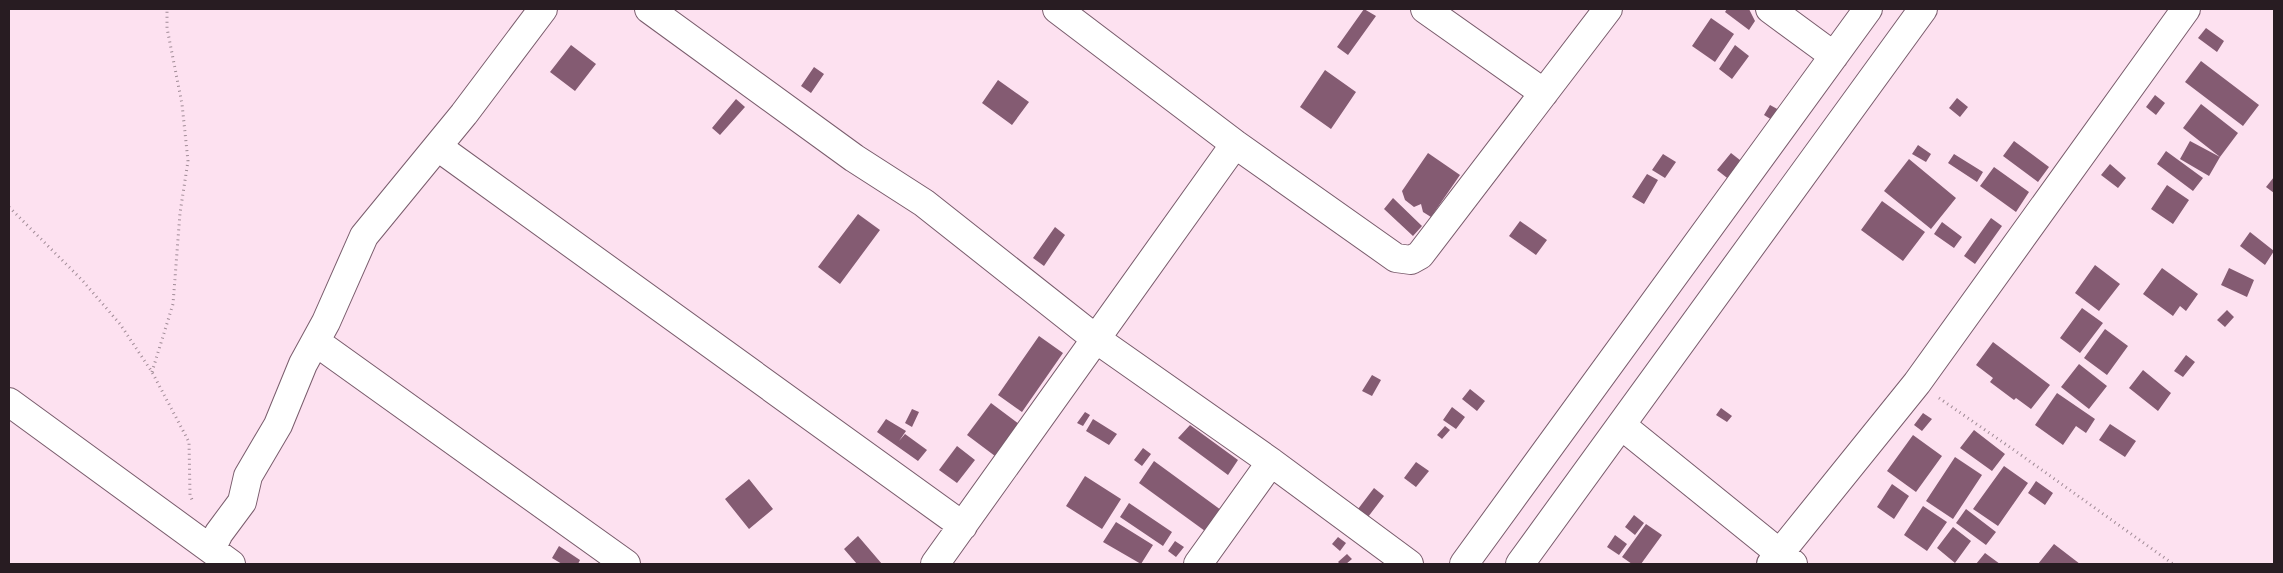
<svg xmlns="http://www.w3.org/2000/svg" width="2283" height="573" viewBox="0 0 2283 573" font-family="'Nunito Sans',sans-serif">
  <rect width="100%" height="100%" fill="#fde1f0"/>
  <path fill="#845b72" d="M 1364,9 L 1376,16 L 1348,55 L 1337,47 Z
    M 1727,9 L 1749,9 L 1755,21 L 1749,30 L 1725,12 Z
    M 1711,18 L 1734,34 L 1715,62 L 1692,46 Z
    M 2206,28 L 2224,41 L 2217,52 L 2198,38 Z
    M 571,45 L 596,64 L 575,91 L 550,72 Z
    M 1735,45 L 1749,56 L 1732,79 L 1719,69 Z
    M 2201,61 L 2259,105 L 2243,126 L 2185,82 Z
    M 814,67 L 824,74 L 811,93 L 801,86 Z
    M 1325,70 L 1356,92 L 1331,129 L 1300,107 Z
    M 998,80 L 1029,102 L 1012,125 L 982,103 Z
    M 2155,95 L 2165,103 L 2156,115 L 2146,107 Z
    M 1957,98 L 1968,107 L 1960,117 L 1949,108 Z
    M 736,99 L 745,107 L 720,135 L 712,128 Z
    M 2201,104 L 2238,133 L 2220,157 L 2209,176 L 2180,159 L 2190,141 L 2220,157 L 2183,128 Z
    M 1770,105 L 1783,112 L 1777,123 L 1764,115 Z
    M 2014,141 L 2049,167 L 2038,182 L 2003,156 Z
    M 1918,145 L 1931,154 L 1926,162 L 1912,154 Z
    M 2166,151 L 2203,178 L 2193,191 L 2157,164 Z
    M 1428,153 L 1460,175 L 1431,217 L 1423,212 L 1421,204 L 1414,207 L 1405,200 L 1402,191 Z
    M 1731,153 L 1745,164 L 1731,181 L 1717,170 Z
    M 1663,154 L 1676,162 L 1665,178 L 1652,170 Z
    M 1954,154 L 1983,172 L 1977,182 L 1948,163 Z
    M 1909,159 L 1956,198 L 1931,229 L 1884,191 Z
    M 2110,164 L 2126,178 L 2118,188 L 2101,175 Z
    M 1994,167 L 2029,192 L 2016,212 L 1980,186 Z
    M 1647,174 L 1658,180 L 1644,204 L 1632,197 Z
    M 2274,177 L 2274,193 L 2266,187 Z
    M 2167,185 L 2189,200 L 2173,224 L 2151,209 Z
    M 1393,198 L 1422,226 L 1413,236 L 1384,209 Z
    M 1882,201 L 1925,232 L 1903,261 L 1861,230 Z
    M 858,214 L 880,230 L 840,284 L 818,267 Z
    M 1991,218 L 2002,226 L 1975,264 L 1964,256 Z
    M 1520,221 L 1547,240 L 1536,255 L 1509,236 Z
    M 1942,222 L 1962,237 L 1954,248 L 1934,234 Z
    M 1055,227 L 1065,235 L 1044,266 L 1033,258 Z
    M 2250,232 L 2274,251 L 2265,265 L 2240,246 Z
    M 2095,265 L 2120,284 L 2099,311 L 2075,293 Z
    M 2162,268 L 2198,294 L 2186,311 L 2180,306 L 2173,316 L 2143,294 Z
    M 2229,268 L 2254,280 L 2247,297 L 2221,285 Z
    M 2082,308 L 2103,323 L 2080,353 L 2060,338 Z
    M 2227,310 L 2234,317 L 2225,327 L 2217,320 Z
    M 2105,329 L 2128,346 L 2107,375 L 2084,358 Z
    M 1039,336 L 1063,353 L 1022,412 L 998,395 Z
    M 1993,342 L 2050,385 L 2031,409 L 2016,398 L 2014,400 L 1990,382 L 1993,378 L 1976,365 Z
    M 2186,355 L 2195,362 L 2183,377 L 2174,371 Z
    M 2079,364 L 2107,386 L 2089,409 L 2061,387 Z
    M 2143,370 L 2171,393 L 2158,411 L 2129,388 Z
    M 1372,375 L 1381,380 L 1372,396 L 1362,391 Z
    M 1470,389 L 1485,401 L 1477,411 L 1462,399 Z
    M 2057,393 L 2095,419 L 2086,433 L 2076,426 L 2063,445 L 2035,425 Z
    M 991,403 L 1019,424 L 995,456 L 967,435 Z
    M 1452,407 L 1465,417 L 1456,429 L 1443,420 Z
    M 1721,408 L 1732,416 L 1727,422 L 1716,415 Z
    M 912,409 L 919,412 L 912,427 L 905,423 Z
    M 1085,412 L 1090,415 L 1083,426 L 1077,423 Z
    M 1923,413 L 1932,419 L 1922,431 L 1914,425 Z
    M 886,419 L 906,431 L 899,441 L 905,434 L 927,450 L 918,461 L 877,432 Z
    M 1093,419 L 1117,434 L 1109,445 L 1086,431 Z
    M 2110,424 L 2136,441 L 2125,457 L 2099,440 Z
    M 1190,425 L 1238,460 L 1228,475 L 1178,438 Z
    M 1445,426 L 1450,430 L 1442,439 L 1437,435 Z
    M 1974,430 L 2005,454 L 1992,471 L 1960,448 Z
    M 1913,435 L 1942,456 L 1916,492 L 1887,471 Z
    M 957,446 L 975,460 L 957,483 L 939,470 Z
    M 1143,448 L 1151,454 L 1142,466 L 1134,460 Z
    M 1955,457 L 1982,475 L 1953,519 L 1926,501 Z
    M 1154,461 L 1221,510 L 1205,531 L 1139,483 Z
    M 1416,462 L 1429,471 L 1416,487 L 1404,478 Z
    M 2004,466 L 2028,483 L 1998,526 L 1973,509 Z
    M 1085,476 L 1121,499 L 1102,529 L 1066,506 Z
    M 749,479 L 773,509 L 749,529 L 725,499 Z
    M 2036,481 L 2053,493 L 2045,505 L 2028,493 Z
    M 1892,484 L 1909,496 L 1894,519 L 1877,507 Z
    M 1374,488 L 1384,496 L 1368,517 L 1358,509 Z
    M 1129,503 L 1172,532 L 1163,546 L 1120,517 Z
    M 1923,506 L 1947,522 L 1927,551 L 1904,535 Z
    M 1966,509 L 1996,532 L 1986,545 L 1956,523 Z
    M 1634,515 L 1644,523 L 1635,535 L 1625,527 Z
    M 1116,522 L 1153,545 L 1141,564 L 1103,542 Z
    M 1646,524 L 1662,535 L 1641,564 L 1632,564 L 1622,557 Z
    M 1953,527 L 1971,541 L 1955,563 L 1937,548 Z
    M 1615,535 L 1627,544 L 1619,555 L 1607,547 Z
    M 858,536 L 882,564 L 857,564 L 844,549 Z
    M 1338,537 L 1346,543 L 1340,551 L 1332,544 Z
    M 1175,541 L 1184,547 L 1176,557 L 1168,551 Z
    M 2054,544 L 2080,564 L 2038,564 Z
    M 559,546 L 580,560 L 578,564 L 562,564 L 552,558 Z
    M 1985,553 L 2000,564 L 1976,564 Z
    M 1347,554 L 1352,559 L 1346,564 L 1340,564 L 1338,562 Z"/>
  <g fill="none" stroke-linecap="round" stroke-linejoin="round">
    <defs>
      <path id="street" d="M 649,9 L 854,158 L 924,203 L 1096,339 L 1271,462 L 1409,564
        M 1057,9 L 1235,144 L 1396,258 L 1411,260 L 1420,255 L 1608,9
        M 1425,9 L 1544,93
        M 1770,9 L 1834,56
        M 438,147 L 963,526
        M 316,342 L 626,564
        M 9,402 L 231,564
        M 1621,425 L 1793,564
        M 211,549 L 219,533 L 242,502 L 248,476 L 278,425 L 303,364 L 326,322 L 364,236 L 464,114 L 543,9
        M 935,564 L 1235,144
        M 1198,564 L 1271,462
        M 1464,564 L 1868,9
        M 1520,564 L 1923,9
        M 1771,564 L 1917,383 L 2186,9"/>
    </defs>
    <use href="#street" stroke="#795c6c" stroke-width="30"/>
    <path stroke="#a08b96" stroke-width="3" stroke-dasharray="1 4" stroke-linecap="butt" d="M 9,207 L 82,280 L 120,324 L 152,372 L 189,442 L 190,495 L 193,502
      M 152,372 L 173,304 L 180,213 L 188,161 L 182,104 L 167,28 L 167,9
      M 1939,398 L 2014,450 L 2173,564"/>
    <use href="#street" stroke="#fff" stroke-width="28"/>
  </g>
  <rect width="2283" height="573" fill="none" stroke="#281c22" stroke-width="20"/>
</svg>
